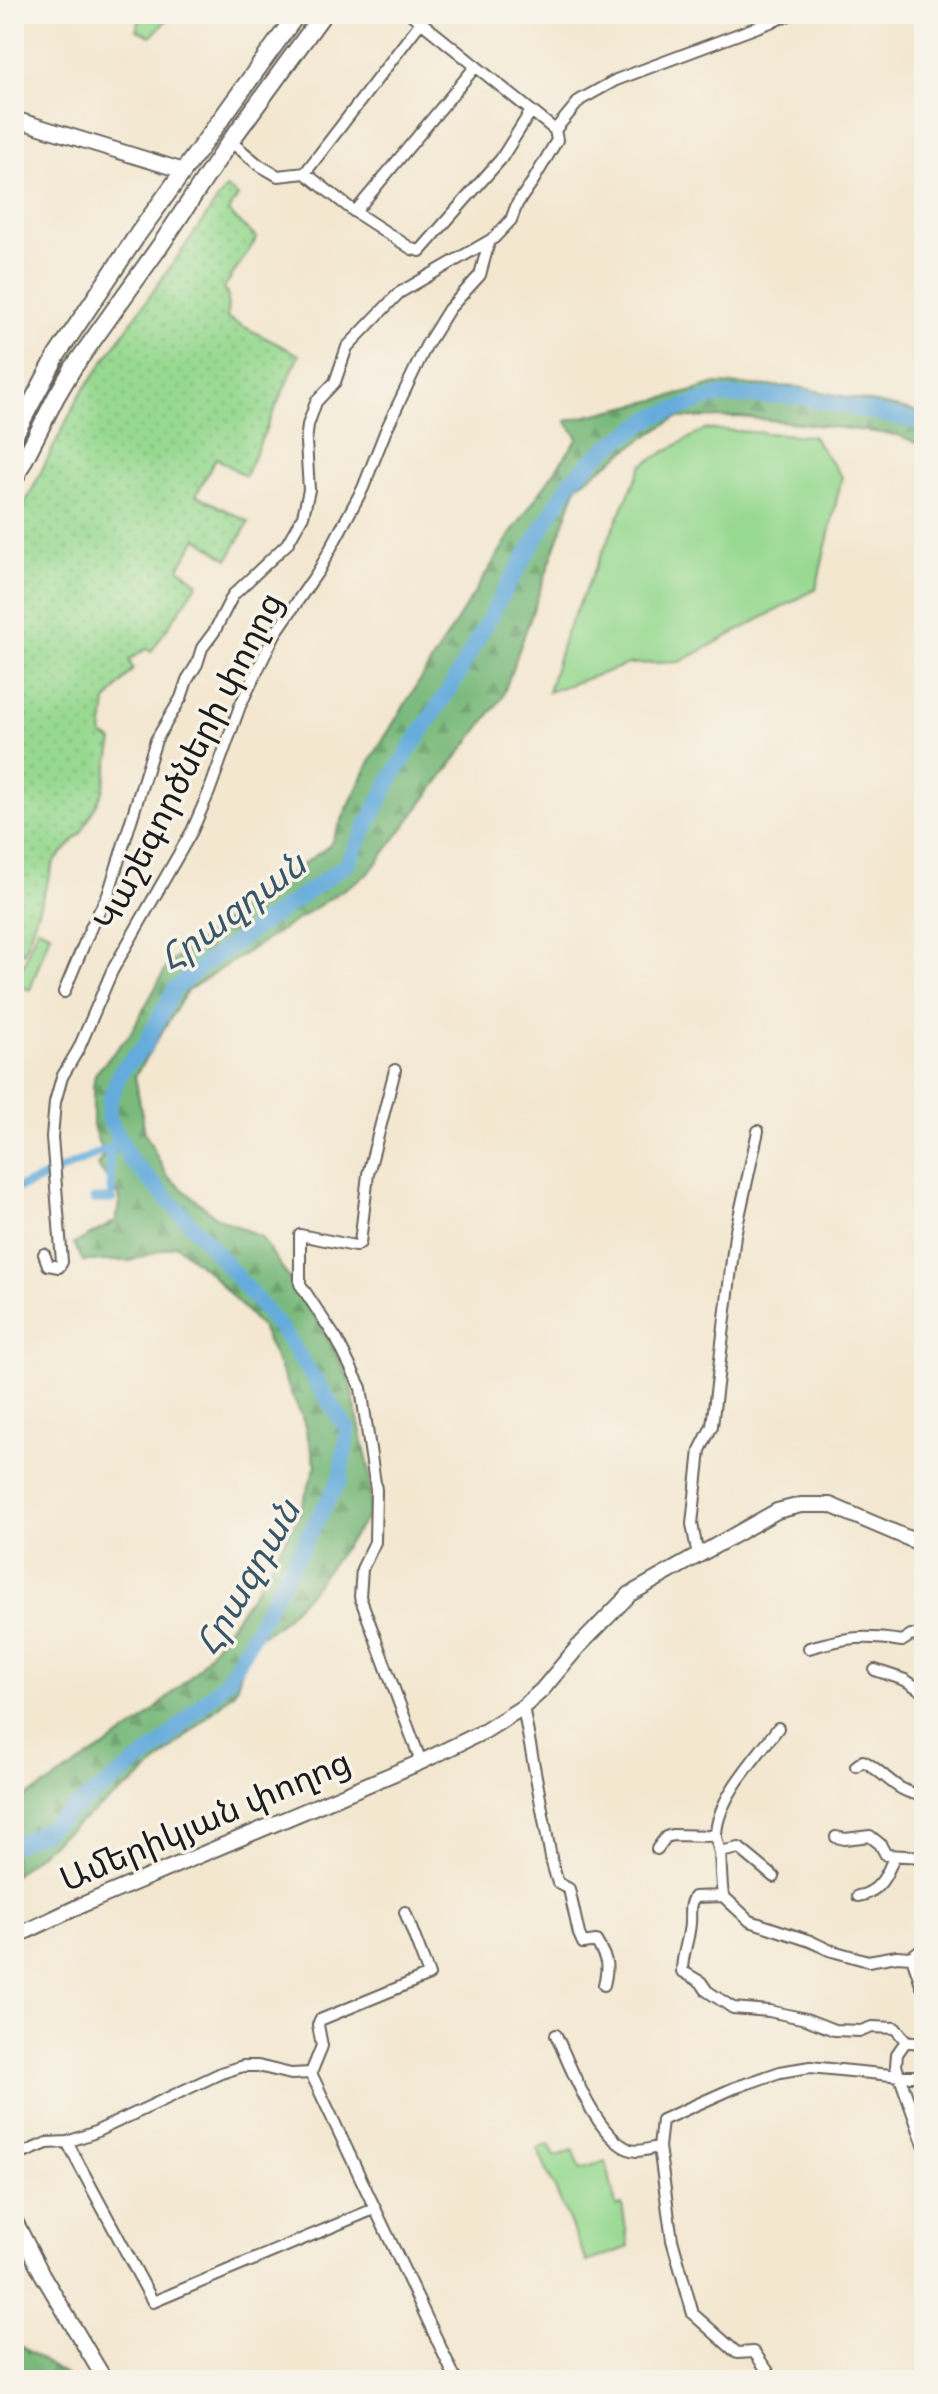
<svg xmlns="http://www.w3.org/2000/svg" width="938" height="2394" viewBox="0 0 938 2394" font-family="Caveat,'Noto Sans Armenian',sans-serif">
  <defs>
    <pattern id="forest-firs" width="22" height="20" patternUnits="userSpaceOnUse" patternTransform="scale(2)"><rect width="22" height="20" fill="#79b97b"/><path d="M5 1l3.5 6h-7zM16 11l3.5 6h-7z" fill="#689e6a"/></pattern>
    <pattern id="park-dots" width="8" height="8" patternUnits="userSpaceOnUse" patternTransform="scale(2)"><rect width="8" height="8" fill="#97d991"/><path d="M2 2h.1M6 6h.1" fill="none" stroke="#82ba7c" stroke-width="1.8" stroke-linecap="round"/></pattern>
  </defs>
  <rect width="100%" height="100%" fill="#f7f3e8"/>
  <filter id="ink" filterUnits="userSpaceOnUse"><feTurbulence type="fractalNoise" baseFrequency=".0125" numOctaves="2"/><feDisplacementMap in="SourceGraphic" scale="16" xChannelSelector="R" yChannelSelector="G"/><feConvolveMatrix kernelMatrix="1 2 1 2 8 2 1 2 1" color-interpolation-filters="sRGB"/></filter>
  <filter id="wash" filterUnits="userSpaceOnUse"><feTurbulence type="fractalNoise" baseFrequency=".006" numOctaves="4" result="noise"/><feDisplacementMap in="SourceGraphic" scale="32" xChannelSelector="R" yChannelSelector="G"/><feGaussianBlur stdDeviation="1.8" result="paint"/><feColorMatrix in="noise" values="0 0 0 0 0 0 0 0 0 0 0 0 0 0 0 0 0 1.4 0 .05"/><feComposite in="paint" operator="in"/></filter>
  <g filter="url(#wash)">
    <rect width="100%" height="100%" fill="#f3e7d0"/>
    <path fill="#97d991" stroke="#5a7a56" stroke-width="2" d="M 142,14 L 172,14 L 172,15 L 151,36 L 136,30 Z
      M 705,429 L 812,436 L 842,477 L 816,589 L 680,662 L 629,664 L 548,692 L 565,635 L 642,465 Z
      M 37,928 L 50,933 L 30,990 L 16,985 Z
      M 549,2144 L 555,2157 L 573,2150 L 581,2169 L 606,2161 L 616,2206 L 622,2205 L 629,2247 L 587,2262 L 537,2148 Z"/>
    <path fill="url(#forest-firs)" stroke="#4a6a4c" stroke-width="2" d="M 716,384 L 798,387 L 924,413 L 924,446 L 898,435 L 808,424 L 739,417 L 676,418 L 641,440 L 577,486 L 502,698 L 369,873 L 187,991 L 135,1076 L 145,1133 L 167,1176 L 215,1216 L 261,1237 L 322,1327 L 349,1379 L 369,1468 L 370,1514 L 310,1592 L 277,1626 L 258,1637 L 245,1660 L 235,1691 L 142,1777 L 58,1838 L 14,1875 L 14,1803 L 48,1784 L 141,1723 L 197,1670 L 254,1592 L 298,1517 L 316,1465 L 302,1417 L 261,1327 L 211,1274 L 176,1245 L 130,1261 L 83,1261 L 74,1244 L 116,1221 L 120,1197 L 97,1165 L 103,1156 L 93,1126 L 93,1086 L 95,1074 L 130,1034 L 168,965 L 235,912 L 330,845 L 370,761 L 510,535 L 578,438 L 566,421 L 690,392 Z
      M 14,2342 L 64,2374 L 69,2380 L 14,2380 Z"/>
    <path fill="url(#park-dots)" stroke="#5a7a56" stroke-width="2" d="M 226,188 L 238,196 L 228,212 L 257,238 L 224,288 L 228,297 L 227,318 L 299,355 L 245,476 L 216,458 L 196,495 L 249,522 L 228,559 L 197,538 L 179,568 L 198,583 L 151,652 L 146,649 L 129,660 L 133,669 L 106,702 L 102,735 L 113,741 L 103,792 L 81,833 L 54,862 L 24,953 L 14,947 L 14,526 L 78,398 Z"/>
    <g fill="none" stroke-linecap="round" stroke-linejoin="round">
      <path stroke="#65acdc" stroke-width="9" d="M 14,1189 L 34,1182 L 120,1143
        M 94,1199 L 112,1199 L 109,1159 L 112,1147"/>
      <path stroke="#65acdc" stroke-width="16" d="M 14,1845 L 44,1831 L 161,1745 L 228,1679 L 340,1479 L 348,1430 L 281,1329 L 203,1237 L 130,1159 L 108,1117 L 110,1100 L 120,1072 L 144,1047 L 174,990 L 199,968 L 347,864 L 393,775 L 454,682 L 502,595 L 572,479 L 608,447 L 653,417 L 716,396 L 797,396 L 924,423
        M 14,2375 L 22,2380"/>
    </g>
  </g>
  <g filter="url(#ink)">
    <g fill="none" stroke-linecap="round" stroke-linejoin="round">
      <defs>
        <path id="street" d="M 411,14 L 555,130
          M 555,130 L 580,100 L 616,80 L 792,14
          M 230,141 L 259,165 L 278,176 L 305,173 L 421,22
          M 305,173 L 355,212 L 412,249 L 420,251 L 501,159 L 531,111
          M 355,212 L 476,66
          M 64,992 L 92,925 L 108,895 L 156,740 L 181,698 L 187,680 L 197,664 L 202,648 L 214,632 L 233,595 L 287,544 L 303,516 L 309,490 L 306,442 L 308,425 L 316,402 L 335,382 L 347,347 L 399,293 L 494,238 L 511,220 L 517,204 L 533,181 L 557,140 L 555,130
          M 395,1070 L 368,1174 L 360,1243 L 355,1246 L 300,1235 L 300,1284 L 337,1340 L 361,1388 L 376,1490 L 375,1542 L 362,1569 L 360,1597 L 421,1762
          M 44,1254 L 48,1265 L 59,1267 L 62,1262 L 52,1137 L 55,1102 L 62,1077 L 79,1048 L 112,971 L 192,831 L 209,792 L 240,706 L 275,634 L 319,570 L 363,488 L 386,430 L 426,346 L 449,309 L 480,275 L 489,242
          M 698,1556 L 692,1524 L 700,1450 L 712,1426 L 735,1235 L 758,1131
          M 809,1648 C 847,1637 863,1635 902,1641 L 911,1635 L 924,1637
          M 875,1670 L 905,1680 L 924,1692
          M 523,1707 L 552,1863 L 558,1883 L 569,1889 L 579,1934 L 583,1943 L 596,1941 C 607,1959 609,1964 604,1985
          M 778,1728 C 757,1757 717,1797 716,1835 C 716,1841 719,1847 720,1853 C 721,1867 721,1882 723,1896 L 750,1921 L 810,1941 L 829,1950 L 868,1961 L 897,1956 L 911,1957 L 924,1947
          M 856,1766 L 863,1761 L 867,1763 C 888,1776 898,1794 924,1795
          M 836,1837 L 845,1839 L 870,1836 L 880,1844 L 886,1855 L 924,1857
          M 657,1849 L 666,1837 L 672,1835 L 716,1836
          M 720,1852 L 739,1848 L 774,1877
          M 723,1896 L 694,1897 C 688,1906 691,1913 690,1923 C 689,1940 682,1954 682,1971 L 701,1982 L 707,1991 L 733,2008 L 769,2011 L 806,2019 L 834,2030 L 861,2031 L 872,2027 L 895,2028 L 906,2041 L 924,2044
          M 858,1896 C 879,1893 887,1875 894,1857
          M 912,1957 L 922,1987
          M 556,2035 C 571,2067 595,2134 628,2149 C 637,2154 650,2148 659,2147
          M 906,2041 L 897,2054 L 896,2066 L 924,2145
          M 311,2073 L 456,2380
          M 311,2073 L 322,2046 L 318,2025 L 320,2020 L 429,1975 L 405,1912
          M 67,2142 L 153,2302 L 374,2209
          M 14,2157 L 47,2143 L 67,2142 L 93,2133 L 221,2073 L 243,2066 L 258,2066 L 291,2074 L 311,2073
          M 774,2380 L 754,2352 L 737,2353 L 693,2314 L 672,2240 L 659,2147 L 662,2120 L 734,2088 L 780,2072 L 810,2067 L 901,2076 L 924,2076"/>
        <path id="secondary" d="M 14,119 L 184,171
          M 14,1937 L 84,1904 L 421,1762 L 485,1731 L 523,1707 L 542,1690 L 577,1648 L 630,1594 L 777,1511 L 801,1505 L 830,1505 L 924,1545
          M 14,2219 L 42,2274 L 105,2380"/>
        <path id="primary" d="M 14,436 L 57,355 L 138,234 L 297,14
          M 14,480 L 56,397 L 73,368 L 162,243 L 224,150 L 323,14"/>
      </defs>
      <use href="#street" stroke="#67635b" stroke-width="14"/>
      <use href="#secondary" stroke="#67635b" stroke-width="18"/>
      <use href="#primary" stroke="#67635b" stroke-width="20"/>
      <use href="#street" stroke="#fff" stroke-width="10"/>
      <use href="#secondary" stroke="#fff" stroke-width="14"/>
      <use href="#primary" stroke="#fff" stroke-width="16"/>
    </g>
  </g>
  <g text-anchor="middle" stroke-width="7" stroke-linejoin="round" paint-order="stroke">
    <g font-size="34" fill="#1c1c1c" stroke="#f7f3e8">
      <text transform="translate(188 761) rotate(-63)" y="12">Կաշեգործների փողոց</text>
      <text transform="translate(205 1820) rotate(-23)" y="12">Ամերիկյան փողոց</text>
    </g>
    <g font-size="36" font-style="italic" fill="#395669" stroke="#f7f3e8">
      <text transform="translate(232 911) rotate(-37)" y="13">Հրազդան</text>
      <text transform="translate(247 1577) rotate(-60)" y="13">Հրազդան</text>
    </g>
  </g>
  <rect width="938" height="2394" fill="none" stroke="#f7f3e8" stroke-width="48"/>
</svg>
